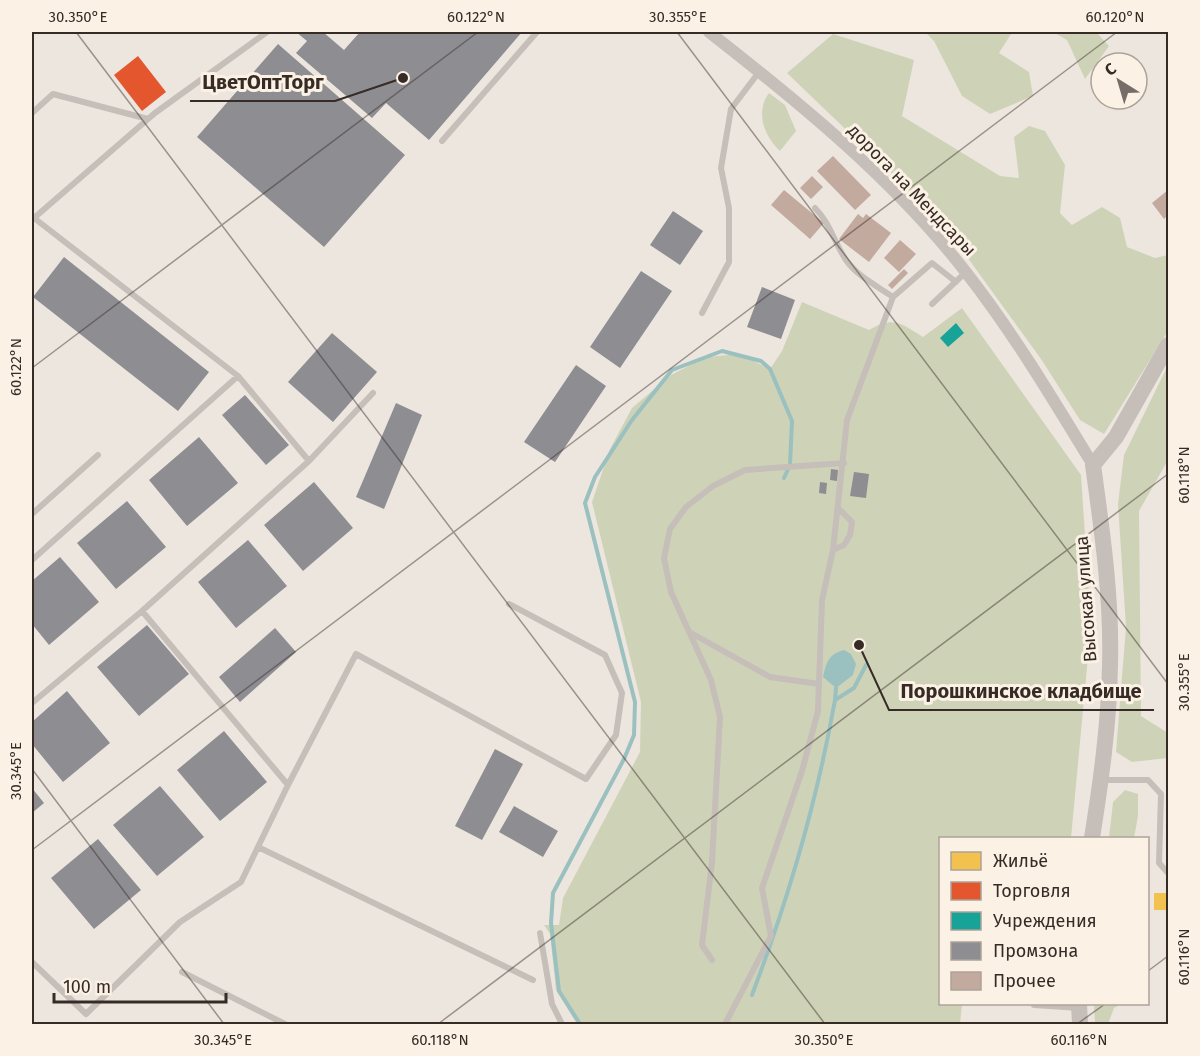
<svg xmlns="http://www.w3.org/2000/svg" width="1200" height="1056" viewBox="0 0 1200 1056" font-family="'Fira Sans',sans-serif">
  <rect width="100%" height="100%" fill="#ede6df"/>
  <path fill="#ced3b8" d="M 925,32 L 1010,32 L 1011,34 L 999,53 L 1029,72 L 1033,96 L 990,114 L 962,96 L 934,41 Z
    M 1053,32 L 1096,32 L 1109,46 L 1085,79 L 1067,40 Z
    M 833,34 L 914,60 L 902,116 L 1000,176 L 1019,178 L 1014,137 L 1029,126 L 1045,131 L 1065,165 L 1060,213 L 1072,225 L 1102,207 L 1120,218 L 1127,247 L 1155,258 L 1168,255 L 1168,331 L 1104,434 L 1080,420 L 1041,359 L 941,221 L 787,73 Z
    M 769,93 L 785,105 L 796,131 L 780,151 C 764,136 755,112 769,93 Z
    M 802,302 L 869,330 C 894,316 900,323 923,337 L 962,308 L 1081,475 L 1091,625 L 1071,838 L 940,838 L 940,1004 L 962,1004 L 960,1024 L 577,1024 L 556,990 L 550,934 L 544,925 L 559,925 L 563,898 L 640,752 L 641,702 L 592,502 L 610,449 L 632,408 L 671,375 L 706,357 L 739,354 L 770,369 L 782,351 Z
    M 1168,365 L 1168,460 L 1139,511 L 1141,716 L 1168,733 L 1168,758 L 1132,762 L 1116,752 L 1126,627 L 1118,504 L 1124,455 Z
    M 1125,790 L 1138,794 L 1138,816 L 1134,838 L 1109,838 L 1113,802 Z
    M 1094,1004 L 1121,1004 L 1114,1008 L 1108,1024 L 1095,1024 Z"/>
  <path fill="#9ac0c0" d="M 844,650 L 851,654 L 856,664 L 853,675 L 836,688 L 823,677 C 826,662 829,654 844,650 Z"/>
  <path fill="#f2c14e" d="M 1154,893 L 1168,893 L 1168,910 L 1154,910 Z"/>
  <path fill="#e4572e" d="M 138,56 L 166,92 L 142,111 L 114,75 Z"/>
  <path fill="#17a398" d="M 956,323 L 964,333 L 948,347 L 940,338 Z"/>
  <path fill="#8d8d92" d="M 296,32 L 323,32 L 344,50 L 360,32 L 522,32 L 429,140 L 386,103 L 372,118 L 296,53 L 307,41 Z
    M 278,44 L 405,155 L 324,247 L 197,137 Z
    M 673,211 L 703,231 L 680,265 L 650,245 Z
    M 64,257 L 209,372 L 178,411 L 33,297 Z
    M 641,271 L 672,291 L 620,368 L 590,347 Z
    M 762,287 L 795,300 L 781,339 L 747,327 Z
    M 332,333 L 377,372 L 333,422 L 288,382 Z
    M 576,365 L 606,386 L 555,462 L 524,442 Z
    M 245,395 L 289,445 L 266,465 L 222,415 Z
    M 396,403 L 422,415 L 384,509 L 356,497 Z
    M 199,437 L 238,483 L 187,526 L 149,480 Z
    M 831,469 L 838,470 L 837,481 L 830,480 Z
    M 854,472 L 869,474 L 866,498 L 850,496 Z
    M 314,482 L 353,528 L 303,571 L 264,525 Z
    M 820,482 L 827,483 L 826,494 L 819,493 Z
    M 127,501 L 166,547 L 116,589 L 77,543 Z
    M 248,540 L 287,586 L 236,628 L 198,582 Z
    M 60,557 L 99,602 L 49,645 L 32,624 L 32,581 Z
    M 147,625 L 189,674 L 139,716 L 97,667 Z
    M 275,628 L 296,652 L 240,702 L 219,677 Z
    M 67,691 L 110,743 L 63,782 L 32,744 L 32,722 Z
    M 224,731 L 267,782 L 220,821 L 177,770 Z
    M 495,749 L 523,764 L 482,840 L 455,826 Z
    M 160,786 L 204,837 L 157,876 L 113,825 Z
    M 32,788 L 44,803 L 32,813 Z
    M 514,806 L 558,831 L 543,857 L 499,832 Z
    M 98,839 L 141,890 L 94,929 L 51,878 Z"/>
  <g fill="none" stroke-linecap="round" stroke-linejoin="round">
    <path stroke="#9ac0c0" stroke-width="4" d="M 835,700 L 836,688
      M 752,995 C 788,900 817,801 835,700 L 854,688 L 866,665
      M 580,1024 L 559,991 L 551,923 L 553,893 L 624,759 L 634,735 L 635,702 L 585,503 L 595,477 L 632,420 L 672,370 L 722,351 L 761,361 L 770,369 L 792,421 L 790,465 L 784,478"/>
  </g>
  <path fill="#c2aa9f" d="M 833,156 L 871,195 L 855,210 L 817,171 Z
    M 812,176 L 823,187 L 811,199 L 800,188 Z
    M 784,190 L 824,223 L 810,239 L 771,205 Z
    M 1168,190 L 1168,215 L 1164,219 L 1152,203 Z
    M 858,214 L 863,218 L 866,214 L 891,233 L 869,262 L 839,239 Z
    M 900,240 L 916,254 L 899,272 L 884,258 Z
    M 904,269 L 908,273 L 892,289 L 888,285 Z"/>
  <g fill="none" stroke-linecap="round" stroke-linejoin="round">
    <path stroke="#c6beb8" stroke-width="6" d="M 267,32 L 155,113 L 34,218 L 238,376 L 309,461
      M 32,113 L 53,94 L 148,119
      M 442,141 L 537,32
      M 815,208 C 830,223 834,242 846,260 C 857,276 877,286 893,297
      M 932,304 L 966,272
      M 702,313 L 729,262 L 729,208 L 721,168 L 731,109 L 759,72
      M 32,514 L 98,455
      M 833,550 L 844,545 L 850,535 L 852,522 L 838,508
      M 32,560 L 238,376
      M 142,611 L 288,785
      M 691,633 L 770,677 L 819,684
      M 32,703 L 142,611 L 309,461 L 373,393
      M 1103,780 L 1148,780 L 1161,794 L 1159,863 L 1168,873
      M 258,847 L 533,980
      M 540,933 L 552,1004 L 562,1024
      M 712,960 L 702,945 L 712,862 L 720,717 L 711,680 L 671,592 L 664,558 L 670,529 L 686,507 L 713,486 L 745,470 L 844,463
      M 32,962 L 86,1014 L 180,922 L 241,882 L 288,785 L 356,654 L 586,779 L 616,735 L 622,693 L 605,655 L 509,604
      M 182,972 L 285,1024
      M 1034,1005 L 1079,1008
      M 725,1024 L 771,936 L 762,888 L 802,771 L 818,711 L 822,600 L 833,550 L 847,420 L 893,297 L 932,263 L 956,282"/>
    <path stroke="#c6beb8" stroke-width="12" d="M 709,32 C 800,103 893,179 965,271 C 1012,331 1053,399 1093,465"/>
    <path stroke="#c6beb8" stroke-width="16" d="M 1092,838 C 1101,781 1109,724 1110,665 C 1112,599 1102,530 1093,465 L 1116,437 L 1168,345
      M 1079,1004 L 1080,1024"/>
  </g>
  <path fill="none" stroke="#372b26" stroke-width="1.5" stroke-opacity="0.45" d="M 76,32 L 825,1024M 677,32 L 1168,684M 32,368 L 478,32M 32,769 L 224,1024M 32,850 L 1117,32M 1148,971 L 1168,956M 438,1024 L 1168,474M 1077,1024 L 1105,1004"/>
  <g text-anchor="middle" stroke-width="6" stroke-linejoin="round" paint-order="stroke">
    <g font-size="18" fill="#372b26" stroke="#fbf1e5">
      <text transform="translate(912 190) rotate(46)" y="6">дорога на Мендсары</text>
      <text transform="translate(1086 599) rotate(-94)" y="6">Высокая улица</text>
    </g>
  </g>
  <path fill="none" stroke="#372b26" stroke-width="2" d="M403 78L335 101H190M859 645L889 710H1154"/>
  <g fill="#372b26" stroke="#fbf1e5" stroke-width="2">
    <circle cx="403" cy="78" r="6"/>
    <circle cx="859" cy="645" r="6"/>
  </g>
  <g font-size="20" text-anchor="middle" font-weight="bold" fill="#372b26" stroke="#fbf1e5" stroke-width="6" stroke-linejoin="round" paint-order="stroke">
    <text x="263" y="89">ЦветОптТорг</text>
    <text x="1021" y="698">Порошкинское кладбище</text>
  </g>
  <rect width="1200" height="1056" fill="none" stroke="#fbf1e5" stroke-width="66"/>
  <rect x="939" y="837" width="210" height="168" fill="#fbf1e5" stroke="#ada299" stroke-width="1.5"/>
  <rect x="951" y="852" width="30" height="18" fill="#f2c14e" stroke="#ada299" stroke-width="1.5"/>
  <text x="993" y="867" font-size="18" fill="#372b26">Жильё</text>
  <rect x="951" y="882" width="30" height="18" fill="#e4572e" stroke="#ada299" stroke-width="1.5"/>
  <text x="993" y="897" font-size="18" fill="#372b26">Торговля</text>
  <rect x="951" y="912" width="30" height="18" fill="#17a398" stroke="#ada299" stroke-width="1.5"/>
  <text x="993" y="927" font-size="18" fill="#372b26">Учреждения</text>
  <rect x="951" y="942" width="30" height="18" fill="#8d8d92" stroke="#ada299" stroke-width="1.5"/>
  <text x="993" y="957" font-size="18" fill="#372b26">Промзона</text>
  <rect x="951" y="972" width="30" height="18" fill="#c2aa9f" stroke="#ada299" stroke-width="1.5"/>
  <text x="993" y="987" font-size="18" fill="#372b26">Прочее</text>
  <g transform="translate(1119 81) rotate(323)"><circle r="28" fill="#fbf1e5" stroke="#ada299" stroke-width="1.5"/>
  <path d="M0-4.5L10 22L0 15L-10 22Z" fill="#776c67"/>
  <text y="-9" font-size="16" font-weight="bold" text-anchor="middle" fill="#372b26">С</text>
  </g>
  <path d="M54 993v9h172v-9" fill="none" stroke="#372b26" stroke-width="3"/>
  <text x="63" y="993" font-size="18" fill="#372b26" stroke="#fbf1e5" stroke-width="4.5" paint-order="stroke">100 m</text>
  <rect x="33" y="33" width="1134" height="990" fill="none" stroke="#372b26" stroke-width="2"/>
  <g font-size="15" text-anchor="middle" fill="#372b26">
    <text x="78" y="22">30.350°E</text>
    <text x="476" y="22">60.122°N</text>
    <text x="678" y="22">30.355°E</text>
    <text x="1115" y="22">60.120°N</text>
    <text transform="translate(16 367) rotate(-90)" y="5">60.122°N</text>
    <text transform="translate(1184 475) rotate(-90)" y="5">60.118°N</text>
    <text transform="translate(1184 682) rotate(-90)" y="5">30.355°E</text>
    <text transform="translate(16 771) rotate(-90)" y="5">30.345°E</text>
    <text transform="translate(1184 957) rotate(-90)" y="5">60.116°N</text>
    <text x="223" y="1045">30.345°E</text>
    <text x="440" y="1045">60.118°N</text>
    <text x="824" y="1045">30.350°E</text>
    <text x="1079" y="1045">60.116°N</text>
  </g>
</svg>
